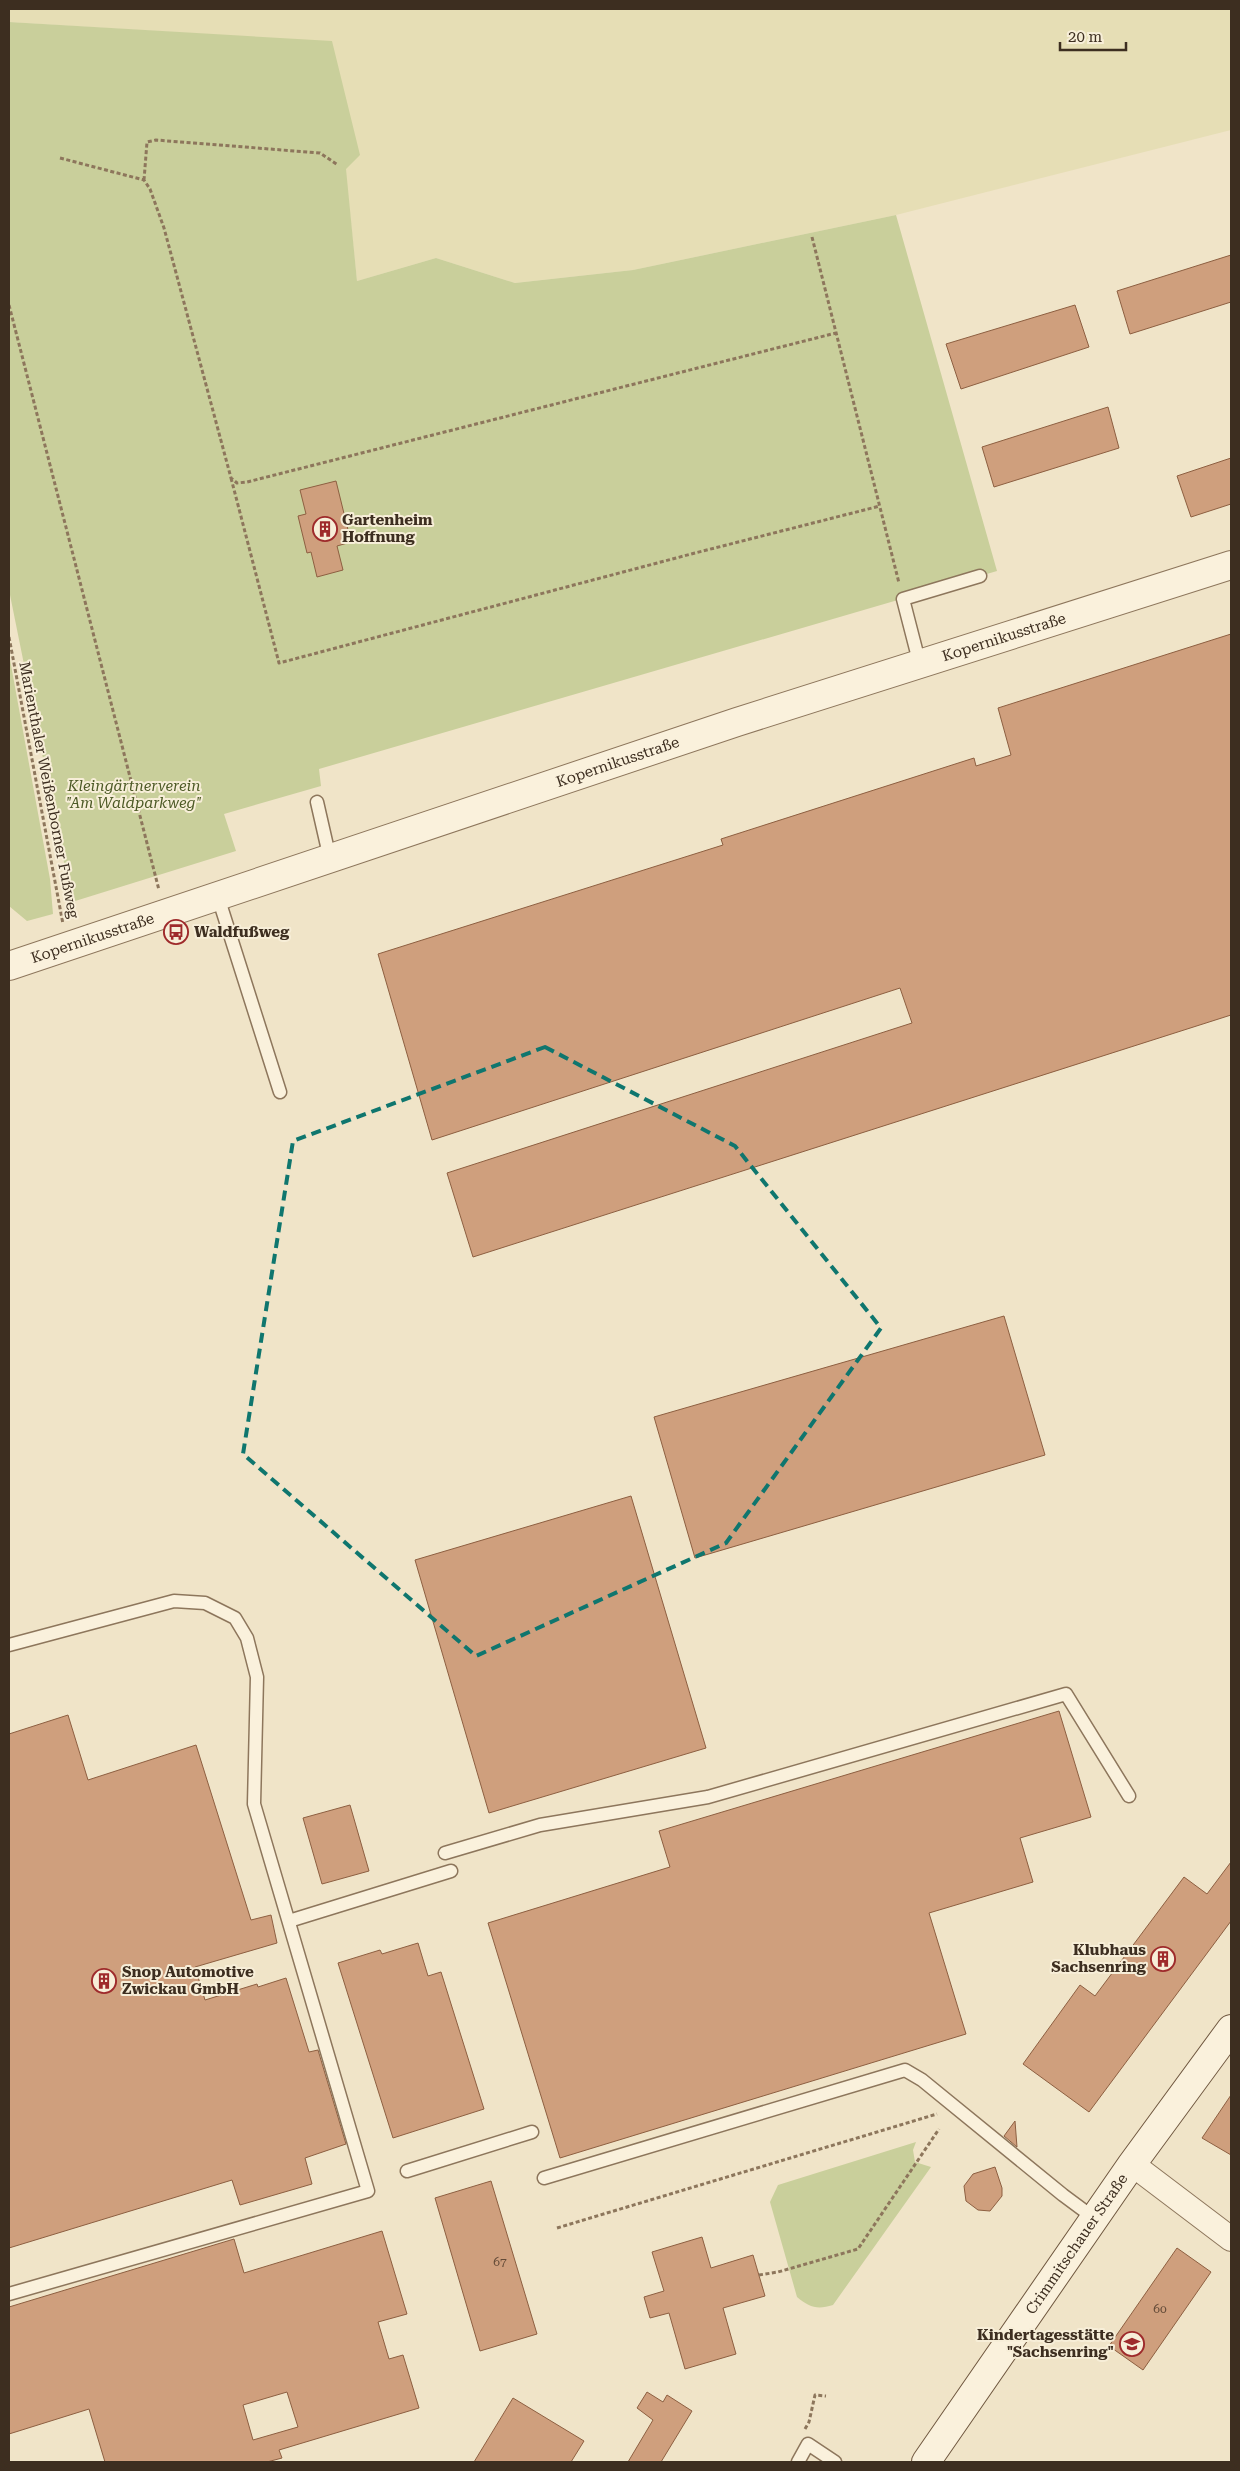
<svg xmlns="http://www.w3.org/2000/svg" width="1240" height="2471" viewBox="0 0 1240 2471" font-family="'Roboto Serif',serif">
  <rect width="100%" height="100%" fill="#f0e4c8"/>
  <path fill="#e6deb5" d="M 9,9 L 1231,9 L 1231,130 L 896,215 L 633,270 L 515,283 L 436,258 L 357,281 L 332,42 L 9,22 Z"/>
  <path fill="#c9cf9b" d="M 9,22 L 332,41 L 360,155 L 346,169 L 357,281 L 436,258 L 515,283 L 633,270 L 896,215 L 997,571 L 319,769 L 321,786 L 224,814 L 236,851 L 72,902 L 9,590 Z
    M 9,654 L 50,879 L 53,914 L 27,921 L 9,906 Z
    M 916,2142 L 913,2150 L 915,2162 L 931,2167 L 833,2305 C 817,2310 809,2307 797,2297 L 770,2202 L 778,2185 Z"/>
  <path fill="#cf9f7d" stroke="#8d5f41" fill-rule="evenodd" d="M 1231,255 L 1231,302 L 1130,334 L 1117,291 Z
    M 1075,305 L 1089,347 L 961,389 L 946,344 Z
    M 1108,407 L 1119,448 L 994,487 L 982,447 Z
    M 1231,458 L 1231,504 L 1191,517 L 1177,476 Z
    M 336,481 L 351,542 L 337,546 L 343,570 L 317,577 L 311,552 L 307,553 L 298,516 L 306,514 L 300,490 Z
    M 1231,634 L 1231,1015 L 473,1257 L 447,1173 L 912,1023 L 900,988 L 432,1140 L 378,954 L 723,845 L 721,839 L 974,758 L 976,766 L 1011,755 L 998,708 Z
    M 1004,1316 L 1045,1455 L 695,1558 L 654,1417 Z
    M 631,1496 L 706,1748 L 489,1813 L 415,1560 Z
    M 1059,1711 L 1091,1817 L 1020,1838 L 1033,1882 L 929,1913 L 966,2034 L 560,2158 L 488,1923 L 670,1867 L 659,1831 Z
    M 68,1715 L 88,1780 L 196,1745 L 251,1920 L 271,1915 L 277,1943 L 195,1967 L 205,2000 L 257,1984 L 258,1987 L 286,1978 L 309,2052 L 318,2050 L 346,2144 L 305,2158 L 312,2184 L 240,2205 L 232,2180 L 9,2248 L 9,1734 Z
    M 350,1805 L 369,1871 L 322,1884 L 303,1818 Z
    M 1231,1862 L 1231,1921 L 1089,2112 L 1023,2064 L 1080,1985 L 1095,1996 L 1184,1877 L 1207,1894 Z
    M 418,1943 L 428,1976 L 441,1972 L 484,2109 L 393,2138 L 338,1963 L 380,1950 L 382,1954 Z
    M 1231,2095 L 1231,2155 L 1202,2138 Z
    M 1015,2121 L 1017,2147 L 1004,2136 Z
    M 995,2167 L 1002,2188 L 1002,2196 L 990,2211 L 978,2210 L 966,2201 L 964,2186 L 973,2174 Z
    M 491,2181 L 537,2334 L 480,2351 L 435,2198 Z
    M 382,2231 L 407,2314 L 378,2322 L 389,2359 L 403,2355 L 419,2408 L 279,2450 L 282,2458 L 267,2462 L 105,2462 L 89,2409 L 9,2434 L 9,2307 L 234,2239 L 244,2273 ZM 287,2392 L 298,2427 L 253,2440 L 243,2405 Z
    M 702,2237 L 711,2268 L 753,2255 L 765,2296 L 723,2308 L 736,2354 L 685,2369 L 669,2313 L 650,2318 L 644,2297 L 664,2291 L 652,2252 Z
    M 1177,2248 L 1211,2272 L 1143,2370 L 1109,2346 Z
    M 647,2392 L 663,2402 L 667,2395 L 692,2411 L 661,2462 L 628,2462 L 653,2420 L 637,2408 Z
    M 513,2398 L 584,2441 L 571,2462 L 474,2462 Z"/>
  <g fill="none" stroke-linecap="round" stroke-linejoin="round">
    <defs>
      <path id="service" d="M 920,665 L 903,599 L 980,576
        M 317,802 L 330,859
        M 218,897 L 280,1092
        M 9,1645 L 174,1601 L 205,1603 L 235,1618 L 247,1638 L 257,1677 L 254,1804 L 368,2191 L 9,2294
        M 445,1853 L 540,1825 L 708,1797 L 1066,1694 L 1129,1796
        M 289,1921 L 451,1871
        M 407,2171 L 532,2132
        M 544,2178 L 905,2070 L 922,2080 L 1063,2195 L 1094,2218
        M 798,2462 L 808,2444 L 835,2462"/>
      <path id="minor" d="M 1132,2164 L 1231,2239"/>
      <g id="tertiary">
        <path id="s1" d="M 9,966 L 737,722 L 1231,565"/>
      </g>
      <g id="secondary">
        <path id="s2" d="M 926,2462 L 1132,2164 L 1231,2029"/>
      </g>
    </defs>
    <use href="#service" stroke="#8d765c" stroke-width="15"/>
    <use href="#minor" stroke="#8d765c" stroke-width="26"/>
    <use href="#tertiary" stroke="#8d765c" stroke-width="30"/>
    <use href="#secondary" stroke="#6f573f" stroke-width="30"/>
    <path stroke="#8d765c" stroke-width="3" stroke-dasharray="4 2.5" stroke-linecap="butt" d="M 60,158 L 144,180 L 150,189 L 164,228 L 231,478 L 237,483 L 247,482 L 836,333
      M 144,180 L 147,142 L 156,140 L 320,153 L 338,165
      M 812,237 L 899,583
      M 9,305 L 159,890
      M 231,478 L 279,663 L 695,553 L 880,506
      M 9,637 L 63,924
      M 557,2228 L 937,2114
      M 759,2275 L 778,2272 L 858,2249 L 939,2129
      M 805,2429 L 809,2422 L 815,2395 L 826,2396"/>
    <use href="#service" stroke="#faf1dc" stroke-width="12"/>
    <use href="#minor" stroke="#faf1dc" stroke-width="24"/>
    <use href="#tertiary" stroke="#faf1dc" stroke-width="28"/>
    <use href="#secondary" stroke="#faf1dc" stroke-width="28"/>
  </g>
  <path fill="none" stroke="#0f766e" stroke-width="4" stroke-dasharray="10 6" stroke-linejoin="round" d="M 545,1047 L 735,1146 L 881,1328 L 726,1543 L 476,1656 L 243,1454 L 293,1141 Z"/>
  <defs>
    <symbol id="building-ring" viewBox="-11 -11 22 22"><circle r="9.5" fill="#f7eed8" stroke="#9e2a2b" stroke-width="1.5"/><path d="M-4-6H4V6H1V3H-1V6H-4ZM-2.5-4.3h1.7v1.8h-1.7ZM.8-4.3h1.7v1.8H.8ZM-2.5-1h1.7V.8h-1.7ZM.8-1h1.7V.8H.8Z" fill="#9e2a2b"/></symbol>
    <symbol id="bus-ring" viewBox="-11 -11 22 22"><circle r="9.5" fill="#f7eed8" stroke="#9e2a2b" stroke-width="1.5"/><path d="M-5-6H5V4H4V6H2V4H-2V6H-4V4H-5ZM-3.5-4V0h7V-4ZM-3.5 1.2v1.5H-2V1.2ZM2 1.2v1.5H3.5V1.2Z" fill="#9e2a2b"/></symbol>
    <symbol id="school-ring" viewBox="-11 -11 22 22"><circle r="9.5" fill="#f7eed8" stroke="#9e2a2b" stroke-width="1.5"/><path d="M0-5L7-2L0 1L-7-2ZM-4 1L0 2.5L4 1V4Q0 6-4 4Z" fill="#9e2a2b"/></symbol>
  </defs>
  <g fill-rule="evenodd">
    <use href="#building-ring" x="311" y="515" width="28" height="28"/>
    <use href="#bus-ring" x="162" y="918" width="28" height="28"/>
    <use href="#building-ring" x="1149" y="1945" width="28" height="28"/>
    <use href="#building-ring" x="90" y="1967" width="28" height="28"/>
    <use href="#school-ring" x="1118" y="2330" width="28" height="28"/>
  </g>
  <g text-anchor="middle" stroke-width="4" stroke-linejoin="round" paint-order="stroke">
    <g font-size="12" fill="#624a37">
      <text x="500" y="2266">67</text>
      <text x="1160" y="2313">60</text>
    </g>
    <g font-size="15" font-weight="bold" fill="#3d2e20" stroke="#f7eed8" text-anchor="start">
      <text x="342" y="525">Gartenheim<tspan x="342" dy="17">Hoffnung</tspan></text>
      <text x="194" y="937">Waldfußweg</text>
      <text x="1146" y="1955" text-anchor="end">Klubhaus<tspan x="1146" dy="17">Sachsenring</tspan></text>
      <text x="122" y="1977">Snop Automotive<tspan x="122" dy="17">Zwickau GmbH</tspan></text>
      <text x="1114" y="2340" text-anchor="end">Kindertagesstätte<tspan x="1114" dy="17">"Sachsenring"</tspan></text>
    </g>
    <g font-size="15" fill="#3d2e20" stroke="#f7eed8">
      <text dy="5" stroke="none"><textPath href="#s1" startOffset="1048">Kopernikusstraße</textPath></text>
      <text dy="5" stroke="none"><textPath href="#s1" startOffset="642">Kopernikusstraße</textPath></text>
      <text transform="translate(49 790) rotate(79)" y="5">Marienthaler Weißenborner Fußweg</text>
      <text dy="5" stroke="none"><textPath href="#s1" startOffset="88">Kopernikusstraße</textPath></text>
      <text dy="5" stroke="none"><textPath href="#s2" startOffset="265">Crimmitschauer Straße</textPath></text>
    </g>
    <g font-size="15" font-style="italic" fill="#4d5a26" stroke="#f7eed8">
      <text x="134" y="791">Kleingärtnerverein<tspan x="134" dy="17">"Am Waldparkweg"</tspan></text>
    </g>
  </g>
  <rect width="1240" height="2471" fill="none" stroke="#3d2e20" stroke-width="20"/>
  <path d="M1060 42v8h66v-8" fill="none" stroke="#3d2e20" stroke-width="2.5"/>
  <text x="1068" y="42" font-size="15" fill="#3d2e20" stroke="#f7eed8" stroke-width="4" paint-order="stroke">20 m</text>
</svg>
